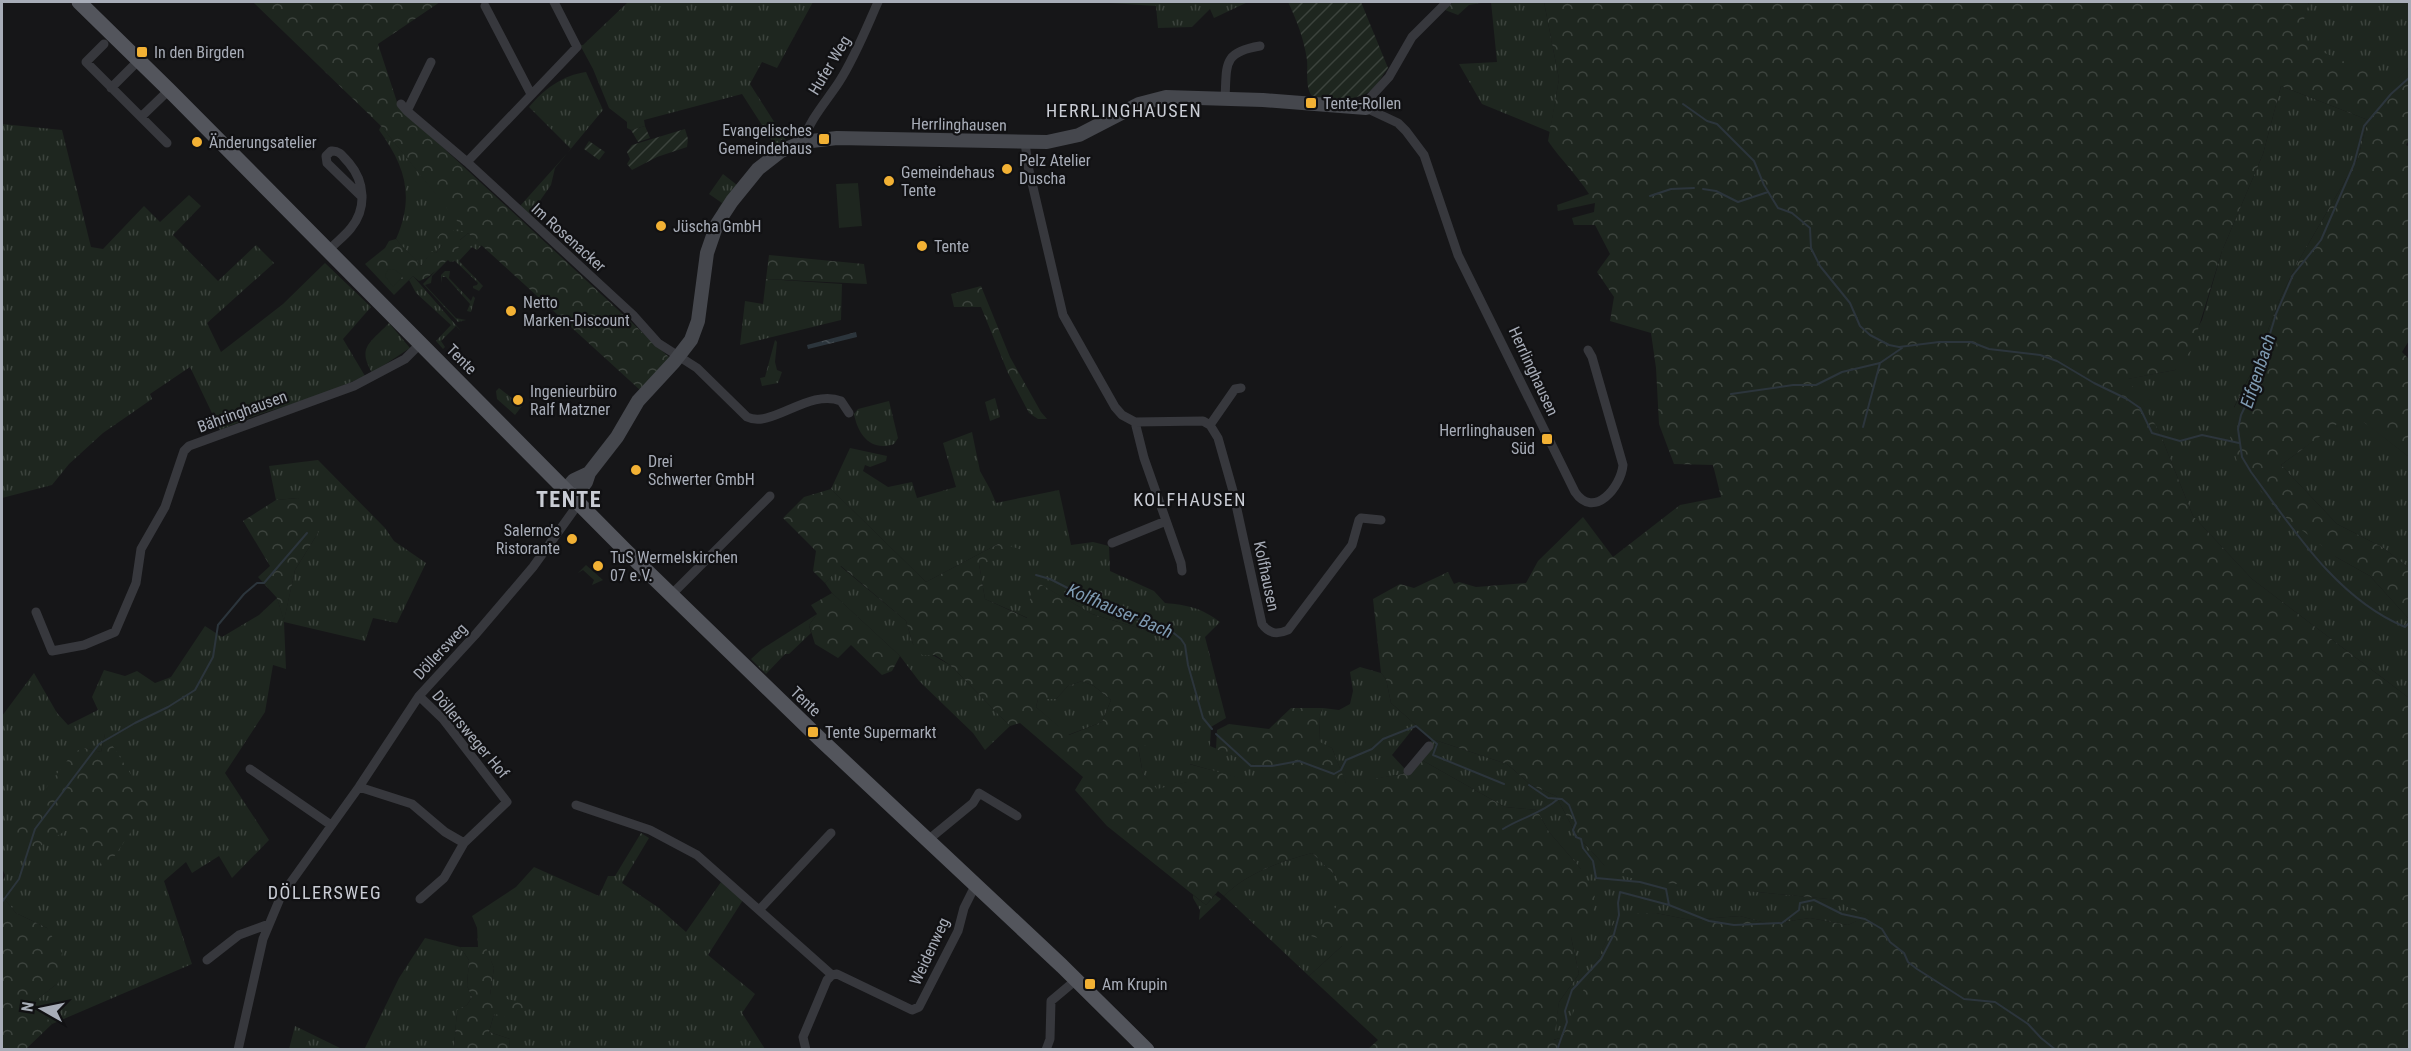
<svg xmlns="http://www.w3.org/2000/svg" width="2411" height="1051" viewBox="0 0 2411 1051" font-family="'Roboto Condensed',sans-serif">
  <defs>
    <pattern id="grass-tufts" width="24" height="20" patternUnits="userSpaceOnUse" patternTransform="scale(1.5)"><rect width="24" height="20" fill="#1e261f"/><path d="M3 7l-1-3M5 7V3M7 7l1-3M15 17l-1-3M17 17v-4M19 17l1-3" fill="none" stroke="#3c433d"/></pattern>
    <pattern id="forest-crowns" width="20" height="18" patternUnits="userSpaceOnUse" patternTransform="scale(1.5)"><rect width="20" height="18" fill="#1e261f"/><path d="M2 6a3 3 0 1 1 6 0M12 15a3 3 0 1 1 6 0" fill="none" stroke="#3c433d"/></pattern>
    <pattern id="garden-furrows" width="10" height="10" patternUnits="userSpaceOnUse" patternTransform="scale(1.5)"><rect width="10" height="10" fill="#1e261f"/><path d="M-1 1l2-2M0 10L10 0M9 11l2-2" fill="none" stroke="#3c433d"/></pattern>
    <pattern id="water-ripples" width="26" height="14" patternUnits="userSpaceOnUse" patternTransform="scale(1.5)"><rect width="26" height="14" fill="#2c353c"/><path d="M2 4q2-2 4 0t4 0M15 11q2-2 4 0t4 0" fill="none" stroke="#485056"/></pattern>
  </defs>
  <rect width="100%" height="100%" fill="#161618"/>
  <path fill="url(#grass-tufts)" fill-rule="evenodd" d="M 628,2 L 813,2 L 777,68 L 762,62 L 750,84 L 787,142 L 776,147 L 742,94 L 644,120 L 645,126 L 631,130 L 627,128 L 627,122 L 609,108 L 593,69 L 580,45 L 583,45 Z
    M 1096,2 L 1248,2 L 1214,18 L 1210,9 L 1192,27 L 1158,28 L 1156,6 Z
    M 1491,2 L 1544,2 L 1559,79 L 1550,132 L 1482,104 L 1459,64 L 1497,62 Z
    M 2309,2 L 2409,2 L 2409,67 L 2392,84 L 2297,41 Z
    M 586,72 L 603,110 L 555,168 L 551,185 L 530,215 L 520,206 L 571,149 L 529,107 C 544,89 563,75 586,72 Z
    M 2281,86 L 2368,120 L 2358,158 L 2298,262 L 2281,296 L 2253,369 L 2234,407 L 2336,557 L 2370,576 L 2409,619 L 2409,698 L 2252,579 L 2193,516 L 2159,431 L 2127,379 L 2175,370 L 2202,320 L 2222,251 L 2263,154 Z
    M 2,124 L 62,130 L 91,247 L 103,249 L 144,206 L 160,222 L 189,195 L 201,206 L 173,235 L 218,281 L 256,245 L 274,263 L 207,323 L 221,352 L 283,304 L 325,263 L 371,307 L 343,339 L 365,376 L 319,396 L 260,414 L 220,430 L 190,367 L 150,394 L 152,399 L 103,433 L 69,464 L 52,485 L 2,498 Z
    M 381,126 L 467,232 L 442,245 L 436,253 L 432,252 L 421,266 C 414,256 404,250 396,239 C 415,196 405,166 379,130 Z
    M 723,174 L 737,185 L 720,211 L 718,209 L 722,203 L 709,194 Z
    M 468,233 L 482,245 L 477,250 L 472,247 L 459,261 L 483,286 L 479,291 L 473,288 L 473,286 L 477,285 L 478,283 L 455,261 L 450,262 L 448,260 L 432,276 L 431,283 L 425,285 L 456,318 L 466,320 L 458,322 L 423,284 L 460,246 L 458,242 Z
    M 445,271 L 450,271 L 449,278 L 471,301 L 473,296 L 475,298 L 471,312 L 467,311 L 470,304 L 446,277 L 442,277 L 441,283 L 441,275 Z
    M 413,276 L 461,331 L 456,326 L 441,341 L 445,347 L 443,349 L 436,341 L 451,325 L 416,293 L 409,280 Z
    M 766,279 L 842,284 L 841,320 L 740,345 L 745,301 L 763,304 Z
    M 389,323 L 410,348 L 372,373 C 357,347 370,343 389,323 Z
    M 775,340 L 777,342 L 775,362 L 777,370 L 782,372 L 778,383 L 762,386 L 760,378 L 765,377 Z
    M 499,388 L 522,406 L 515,415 L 497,399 L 496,391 Z
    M 995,398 L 1000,417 L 990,421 L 985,402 Z
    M 889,401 L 898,438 L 894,444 C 871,452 858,435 854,414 L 858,409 Z
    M 2352,412 L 2409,457 L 2409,568 L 2382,547 L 2337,524 L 2281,465 Z
    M 972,432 L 980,471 L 990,489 L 996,503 L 1059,490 L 1071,545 L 1093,542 L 1109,546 L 1110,571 L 1154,591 L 1165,603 C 1187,605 1202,608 1220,622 L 1205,637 L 1226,718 L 1211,727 L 1210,746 L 1263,768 L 1263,785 L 1190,764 L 1188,782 L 1157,790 L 1143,774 L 1138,746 L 1151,632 L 1092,614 L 1034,581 L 1028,618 L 985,599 L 979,564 L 1000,543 L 926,582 L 831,489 L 850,448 L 887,456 L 886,461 L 870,467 L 865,465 L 863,471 L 888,487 L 912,482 L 917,498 L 956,487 L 943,443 Z
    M 318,460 L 385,528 L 394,541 L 426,563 L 397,623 L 373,618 L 365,641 L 284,622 L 286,669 L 273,665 L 265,712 L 225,773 L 269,840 L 232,878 L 219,856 L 192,873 L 186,862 L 164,881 L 192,964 L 52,1024 L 34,1002 L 58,983 L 47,928 L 16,913 L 2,896 L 2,884 L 5,875 L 2,868 L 2,716 L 34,673 L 57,713 L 68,725 L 98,710 L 92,697 L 104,670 L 125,676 L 137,671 L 155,683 L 171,677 L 205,626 L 222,637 L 259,615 L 277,598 L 284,620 L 295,570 L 318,533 L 298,498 L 276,500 L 269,466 ZM 105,734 L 105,869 L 78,824 L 84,748 L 101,752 Z
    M 586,565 L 603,580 L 592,585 L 594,580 L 583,570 L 578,573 Z
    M 840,566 L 906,621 L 913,644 L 950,665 L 1010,726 L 985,750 L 973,733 L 919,681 L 900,656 L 832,593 L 825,583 Z
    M 817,614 L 809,625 L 811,633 L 789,654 L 785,654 L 766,674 L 751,659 L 762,649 Z
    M 1360,667 L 1381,673 L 1386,679 L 1391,703 L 1416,725 L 1392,755 L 1405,769 L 1403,774 L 1346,784 L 1332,748 L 1320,743 L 1319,716 L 1323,708 L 1339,710 L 1350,704 L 1353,691 L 1350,672 Z
    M 1082,681 L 1094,686 L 1111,700 L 1102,722 L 1068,735 L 1036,707 L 1038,699 L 1056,699 L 1068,686 Z
    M 1432,739 L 1507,764 L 1531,785 L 1556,796 L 1576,834 L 1604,865 L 1757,892 L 1839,900 L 1852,910 L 1870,915 L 1848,925 L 1810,918 L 1769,924 L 1740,916 L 1690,920 L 1656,913 L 1615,921 L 1563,1037 L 1553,1040 L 1559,1002 L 1579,974 L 1571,937 L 1581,869 L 1549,832 L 1537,810 L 1505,807 L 1420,759 Z
    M 1442,825 L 1342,946 L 1309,976 L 1224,896 C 1248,872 1280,862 1312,853 L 1335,875 Z
    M 641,833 L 649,838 L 622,883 L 659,908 L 686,932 L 721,882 L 743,900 L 708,955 L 755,994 L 742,1013 L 765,1049 L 509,1049 L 510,1039 L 489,1032 L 494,1014 L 490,995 L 494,968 L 472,916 L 516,887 L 534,867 L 599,896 L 608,876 L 615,876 Z
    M 1193,895 L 1206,905 L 1215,895 L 1221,899 L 1199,920 L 1200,910 L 1193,898 Z
    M 425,938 L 460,947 L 469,960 L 467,986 L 472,997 L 467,1005 L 457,1011 L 454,1049 L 364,1050 L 399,978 Z
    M 295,1026 L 342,1049 L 289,1049 Z"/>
  <path fill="url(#forest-crowns)" fill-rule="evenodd" d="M 253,2 L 440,2 L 378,44 L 397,102 L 409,116 L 670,358 L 640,390 L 468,233 L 460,240 L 460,246 C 452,255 431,279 419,281 L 413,276 L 394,295 L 365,264 L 385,248 L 389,241 L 396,239 C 403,249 414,255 421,266 L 432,251 L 436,253 L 442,245 L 437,238 C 444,227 456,232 466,232 L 381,126 Z
    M 1453,2 L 1487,2 L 1469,5 L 1458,15 L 1445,10 Z
    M 1544,2 L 2309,2 L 2298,41 L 2392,83 L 2409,67 L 2410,139 L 2406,145 L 2410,147 L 2410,339 L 2402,352 L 2409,359 L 2409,457 L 2352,413 L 2281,465 L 2337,524 L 2382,547 L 2409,568 L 2409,619 L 2370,576 L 2336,557 L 2279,512 L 2238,465 L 2230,437 L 2234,408 L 2253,369 L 2281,296 L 2298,262 L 2358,158 L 2368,120 L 2281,86 L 2263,154 L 2222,251 L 2192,349 L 2175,370 L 2128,379 L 2159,431 L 2193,516 L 2252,579 L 2409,698 L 2409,1049 L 1368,1049 L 1378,1040 L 1309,976 L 1342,946 L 1311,936 L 1344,898 L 1336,876 L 1312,853 C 1280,862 1248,872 1224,896 L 1218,891 L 1206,905 L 1107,826 L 1075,790 L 1083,777 L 1020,723 L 1010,726 L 950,665 L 935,655 L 922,655 L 913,644 L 906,621 L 841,566 L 825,583 L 813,571 L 816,551 L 783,518 L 804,497 L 831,489 L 926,582 L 1000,543 L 1029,552 L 979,564 L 985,599 L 1027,618 L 1033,580 L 1092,614 L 1151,632 L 1173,707 L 1170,741 L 1138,747 L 1143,774 L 1157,789 L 1187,782 L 1189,764 L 1263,784 L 1263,768 L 1216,749 L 1217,730 L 1229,724 L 1269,729 L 1291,708 L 1323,708 L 1319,716 L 1320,742 L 1332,748 L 1346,783 L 1403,774 L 1405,769 L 1420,759 L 1505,807 L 1537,810 L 1549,832 L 1581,869 L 1595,894 L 1592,923 L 1571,937 L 1579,974 L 1559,1002 L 1554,1040 L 1562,1037 L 1615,921 L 1626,914 L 1656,913 L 1690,920 L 1740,916 L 1769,924 L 1810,918 L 1848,925 L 1869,915 L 1852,910 L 1838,900 L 1646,881 L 1622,876 L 1604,865 L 1576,834 L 1556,796 L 1531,785 L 1507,764 L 1432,739 L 1391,703 L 1386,679 L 1381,673 L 1373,599 L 1400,584 L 1414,588 L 1448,572 L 1454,584 L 1459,582 L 1476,587 L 1526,583 L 1538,561 L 1583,517 L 1613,557 L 1680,505 L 1721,497 L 1713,465 L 1674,464 L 1659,424 L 1656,368 L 1651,333 L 1610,321 L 1614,297 L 1597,272 L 1610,254 L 1595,225 L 1574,225 L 1572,218 L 1594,212 L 1595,203 L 1558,211 L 1557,205 L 1589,194 C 1577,175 1561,160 1548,141 L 1559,79 ZM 1082,681 L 1094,686 L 1111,700 L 1102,722 L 1069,735 L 1036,707 L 1038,699 L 1056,699 L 1068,686 Z
    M 769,255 L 864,264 L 867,284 L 766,279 Z
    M 981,286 L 1010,357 L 1041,412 L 1047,419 L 1038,419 L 1029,413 L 1008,373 L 981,307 L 954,307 L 951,294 Z
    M 298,498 L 317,513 L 318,533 L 295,570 L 284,621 L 277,598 L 258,577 L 270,566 L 243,521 L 276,500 Z
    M 832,593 L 900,656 L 892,671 L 882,675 L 851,645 L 838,658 L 815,644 L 809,625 L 817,614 L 811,605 Z
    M 105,734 L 150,804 L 105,870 L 77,824 L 30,852 L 13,830 L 74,752 L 84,748 L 101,752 Z
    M 2,896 L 16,913 L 47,928 L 62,953 L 58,983 L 34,1002 L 52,1024 L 26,1049 L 2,1049 Z
    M 477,925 L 494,968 L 490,995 L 528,1004 L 519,1019 L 494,1014 L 489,1032 L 510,1039 L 509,1049 L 454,1049 L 457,1010 L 467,1005 L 472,997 L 467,986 L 469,960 L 460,947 L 478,947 Z"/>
  <path fill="url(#garden-furrows)" d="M 1288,2 L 1361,2 L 1388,68 C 1383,74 1379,83 1374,88 C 1360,102 1329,101 1312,96 C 1305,88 1308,71 1307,60 C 1304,39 1297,21 1288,2 Z
    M 645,126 L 650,138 L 638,142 L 631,130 Z
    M 685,129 L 688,139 L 687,147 L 657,157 L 632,170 L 627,164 L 630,159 L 627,152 L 632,145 Z
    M 589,141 L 605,152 L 599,160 L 584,149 Z"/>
  <path fill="#1e261f" d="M 858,183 L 862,226 L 839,228 L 836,184 Z
    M 388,269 L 395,270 L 403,276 L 393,287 L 385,276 Z"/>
  <path fill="url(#water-ripples)" d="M 856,332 L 857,337 L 808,349 L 807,345 Z"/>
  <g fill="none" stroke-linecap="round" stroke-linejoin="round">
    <path stroke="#2c353c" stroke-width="2" d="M 2410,77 L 2391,94 L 2364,126 L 2354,164 L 2321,240 L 2293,275 L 2276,314 L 2253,390 L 2241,415 L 2238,429 L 2242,457 L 2251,472 C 2293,529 2337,599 2405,627 L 2410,622
      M 1683,104 L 1707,121 L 1717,124 L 1754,161 L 1764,185 L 1778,208 L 1792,213 L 1810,228 L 1811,248 L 1820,266 L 1850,303 L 1860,326 L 1870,335 L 1889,345 L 1899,347 L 1939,342 L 1971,342 L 1989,349 L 2040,355 L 2057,361 L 2094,383 L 2127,399 L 2140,408 L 2152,433 L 2180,441 L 2202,435 L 2239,443
      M 1703,189 L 1716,191 L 1738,202 L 1768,192
      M 1650,196 L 1671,189 L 1694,188
      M 1731,394 L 1793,385 L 1816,385 L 1842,372 L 1880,363 L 1902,348
      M 1863,427 L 1880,363
      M 1036,575 L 1050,579 L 1097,603 L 1144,621 L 1150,621 L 1163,629 L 1170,630 L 1181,639 L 1185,645 L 1188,665 L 1203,718 L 1212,729
      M 1216,734 L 1251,766 L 1272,766 L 1299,761 L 1334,774 L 1341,770 L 1346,760 L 1372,749 L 1383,739 L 1416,726 L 1437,744 L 1433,755 L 1504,784
      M 1529,785 L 1548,798 L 1562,799 L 1569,805 L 1576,823 L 1573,830 L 1576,837 L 1581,839 L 1583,848 L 1593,861 L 1596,878 L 1640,882 L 1666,889 L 1669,905 L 1709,921 L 1734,925 L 1782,923 L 1799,910 L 1800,903 L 1814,900 L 1842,914 L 1865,919 L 1882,929 L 1890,942 L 1904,953 L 1908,962 L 1917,969 L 1964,999 L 1995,1002 L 2028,1024 L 2041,1038 L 2056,1050
      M 1503,829 C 1522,817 1541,814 1558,799
      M 2,902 L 19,879 L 35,829 L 99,744 L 135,723 L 168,707 L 195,690 L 213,657 L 218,625 L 244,594 L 257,583 L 264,583 L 307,533
      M 1557,1050 L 1567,1022 L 1565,1011 L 1572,990 L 1601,959 L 1614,934 L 1619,915 L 1618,903 L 1620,892 L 1669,905"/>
    <path stroke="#37383d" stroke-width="9" d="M 1447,2 L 1412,37 L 1389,77 L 1366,102 L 1366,108 L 1398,123 L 1406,131 L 1424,155 L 1458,255 L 1575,492 C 1594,520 1621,487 1623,465 L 1592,357 L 1588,350
      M 485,6 L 531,94
      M 104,44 L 86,62 L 167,143
      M 111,88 L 139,60
      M 1225,98 C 1227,65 1222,52 1260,46
      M 401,104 L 407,111 L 431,62
      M 407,111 L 467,162 L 633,315 L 658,343 L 697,368 L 747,417 C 772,429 809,388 841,401 L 849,413
      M 141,117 L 169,90
      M 803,142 C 809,120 826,102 839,82 C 855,57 866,29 878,2
      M 1025,142 L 1028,166 L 1063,315 L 1115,407 L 1122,415 L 1135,422 L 1203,421 L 1210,425 L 1218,438 L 1233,491 L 1262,624 C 1269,634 1277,635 1288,630 L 1352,545 L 1359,520 L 1361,518 L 1381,520
      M 467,162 L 577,47 L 554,2
      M 328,251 C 335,243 345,236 351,228 C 367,208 365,182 349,163 C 343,157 340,150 331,151 L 326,156 L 327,163 L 362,197
      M 1135,422 L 1144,458 L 1181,563 L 1182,571
      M 1210,425 L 1235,389 L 1241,388
      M 1112,543 L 1166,521
      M 671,595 L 770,496
      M 36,612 L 52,651 L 84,645 L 115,632 L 136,583 L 141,549 L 165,507 L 184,451 L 189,446 L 354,386 L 405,359 L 420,344
      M 419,696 L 443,719 L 507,802 L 464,843 L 444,878 L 420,899
      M 250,769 L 331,825
      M 1408,771 L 1429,746
      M 359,787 L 412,804 L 445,832 L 464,843
      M 576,805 L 650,830 L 697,855 L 832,975
      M 928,840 L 973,803 L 979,793 L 1017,816
      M 760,909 L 831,833
      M 207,960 L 239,935 L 269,924
      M 238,1050 L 263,939 L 281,896 L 359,787 L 419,696 L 475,635 L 533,567 L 579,503
      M 806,1050 L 803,1037 L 827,980 L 832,975 L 837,974 L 912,1010 L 919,1007 L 958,931 L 964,908 L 975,886
      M 1046,1050 L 1050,1039 L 1051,1001 L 1076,980"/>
    <path stroke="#45474d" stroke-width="14" d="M 566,489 L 574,480 L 589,473
      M 574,498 L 586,482 L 589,473 L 617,437 L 638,401 L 674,362 L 691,340 L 698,321 L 707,253 L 717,224 L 732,201 L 758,169 L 781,151 L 803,142 L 837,138 L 1047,142 L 1079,135 L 1139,104 L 1166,97 L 1263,100 L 1366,108"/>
    <path stroke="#53555c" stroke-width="15" d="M 79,2 L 169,90 L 625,550 L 820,739 L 1062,966 L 1147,1050"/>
  </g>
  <g fill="#f2b134" stroke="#111113" stroke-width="2">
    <rect x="136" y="46" width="12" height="12" rx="3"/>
    <rect x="1305" y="97" width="12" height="12" rx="3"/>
    <rect x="818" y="133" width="12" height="12" rx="3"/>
    <circle cx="197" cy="142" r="6"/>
    <circle cx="1007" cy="169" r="6"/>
    <circle cx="889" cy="181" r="6"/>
    <circle cx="661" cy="226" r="6"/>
    <circle cx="922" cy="246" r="6"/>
    <circle cx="511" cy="311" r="6"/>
    <circle cx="518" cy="400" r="6"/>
    <rect x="1541" y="433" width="12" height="12" rx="3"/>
    <circle cx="636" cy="470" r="6"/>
    <circle cx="572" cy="539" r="6"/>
    <circle cx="598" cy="566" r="6"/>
    <rect x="807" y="726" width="12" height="12" rx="3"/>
    <rect x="1084" y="978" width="12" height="12" rx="3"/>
  </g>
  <g text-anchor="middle" stroke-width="4.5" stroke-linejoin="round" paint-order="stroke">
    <g font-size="16" fill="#a8adb8" stroke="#111113" text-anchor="start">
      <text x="154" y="58">In den Birgden</text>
      <text x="1323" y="109">Tente-Rollen</text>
      <text x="812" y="136" text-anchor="end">Evangelisches<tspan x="812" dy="18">Gemeindehaus</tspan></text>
      <text x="209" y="148">Änderungsatelier</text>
      <text x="1019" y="166">Pelz Atelier<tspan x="1019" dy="18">Duscha</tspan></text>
      <text x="901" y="178">Gemeindehaus<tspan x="901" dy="18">Tente</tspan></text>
      <text x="673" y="232">Jüscha GmbH</text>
      <text x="934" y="252">Tente</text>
      <text x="523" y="308">Netto<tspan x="523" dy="18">Marken-Discount</tspan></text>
      <text x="530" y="397">Ingenieurbüro<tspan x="530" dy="18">Ralf Matzner</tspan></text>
      <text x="1535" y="436" text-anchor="end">Herrlinghausen<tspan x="1535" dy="18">Süd</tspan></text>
      <text x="648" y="467">Drei<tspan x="648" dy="18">Schwerter GmbH</tspan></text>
      <text x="560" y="536" text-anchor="end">Salerno's<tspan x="560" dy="18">Ristorante</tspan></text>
      <text x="610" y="563">TuS Wermelskirchen<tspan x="610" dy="18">07 e.V.</tspan></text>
      <text x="825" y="738">Tente Supermarkt</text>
      <text x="1102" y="990">Am Krupin</text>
    </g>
    <g font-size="16" fill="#a8adb8" stroke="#111113">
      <text transform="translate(829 65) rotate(-59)" y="6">Hufer Weg</text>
      <text transform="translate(959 124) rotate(1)" y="6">Herrlinghausen</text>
      <text transform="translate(569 237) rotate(42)" y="6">Im Rosenacker</text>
      <text transform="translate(462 359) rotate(45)" y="6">Tente</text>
      <text transform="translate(1534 371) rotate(65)" y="6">Herrlinghausen</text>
      <text transform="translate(242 411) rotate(-20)" y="6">Bähringhausen</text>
      <text transform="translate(1267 576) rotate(78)" y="6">Kolfhausen</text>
      <text transform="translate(440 651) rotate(-47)" y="6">Döllersweg</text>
      <text transform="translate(806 701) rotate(44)" y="6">Tente</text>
      <text transform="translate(471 734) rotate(50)" y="6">Döllersweger Hof</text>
      <text transform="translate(929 951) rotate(-65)" y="6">Weidenweg</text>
    </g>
    <g font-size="18" letter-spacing="1.5" fill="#c9ccd4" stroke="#111113">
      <text x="1124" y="117">HERRLINGHAUSEN</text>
      <text x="1190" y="506">KOLFHAUSEN</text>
      <text x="325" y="899">DÖLLERSWEG</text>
    </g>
    <g font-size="18" font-style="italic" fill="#7f9bb3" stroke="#111113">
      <text transform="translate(2258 371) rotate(-72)" y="6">Eifgenbach</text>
      <text transform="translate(1120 611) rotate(23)" y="6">Kolfhauser Bach</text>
    </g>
    <g font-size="22" font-weight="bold" letter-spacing="1.5" fill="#c9ccd4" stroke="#111113">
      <text x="569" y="507">TENTE</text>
    </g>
  </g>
  <rect width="2411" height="1051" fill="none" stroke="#a8adb8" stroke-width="6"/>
  <g transform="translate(42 1009) rotate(279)" stroke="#111113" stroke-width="4.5" paint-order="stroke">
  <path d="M0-4.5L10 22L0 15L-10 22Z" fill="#a8adb8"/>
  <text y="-9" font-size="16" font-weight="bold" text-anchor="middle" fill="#a8adb8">N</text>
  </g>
</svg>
